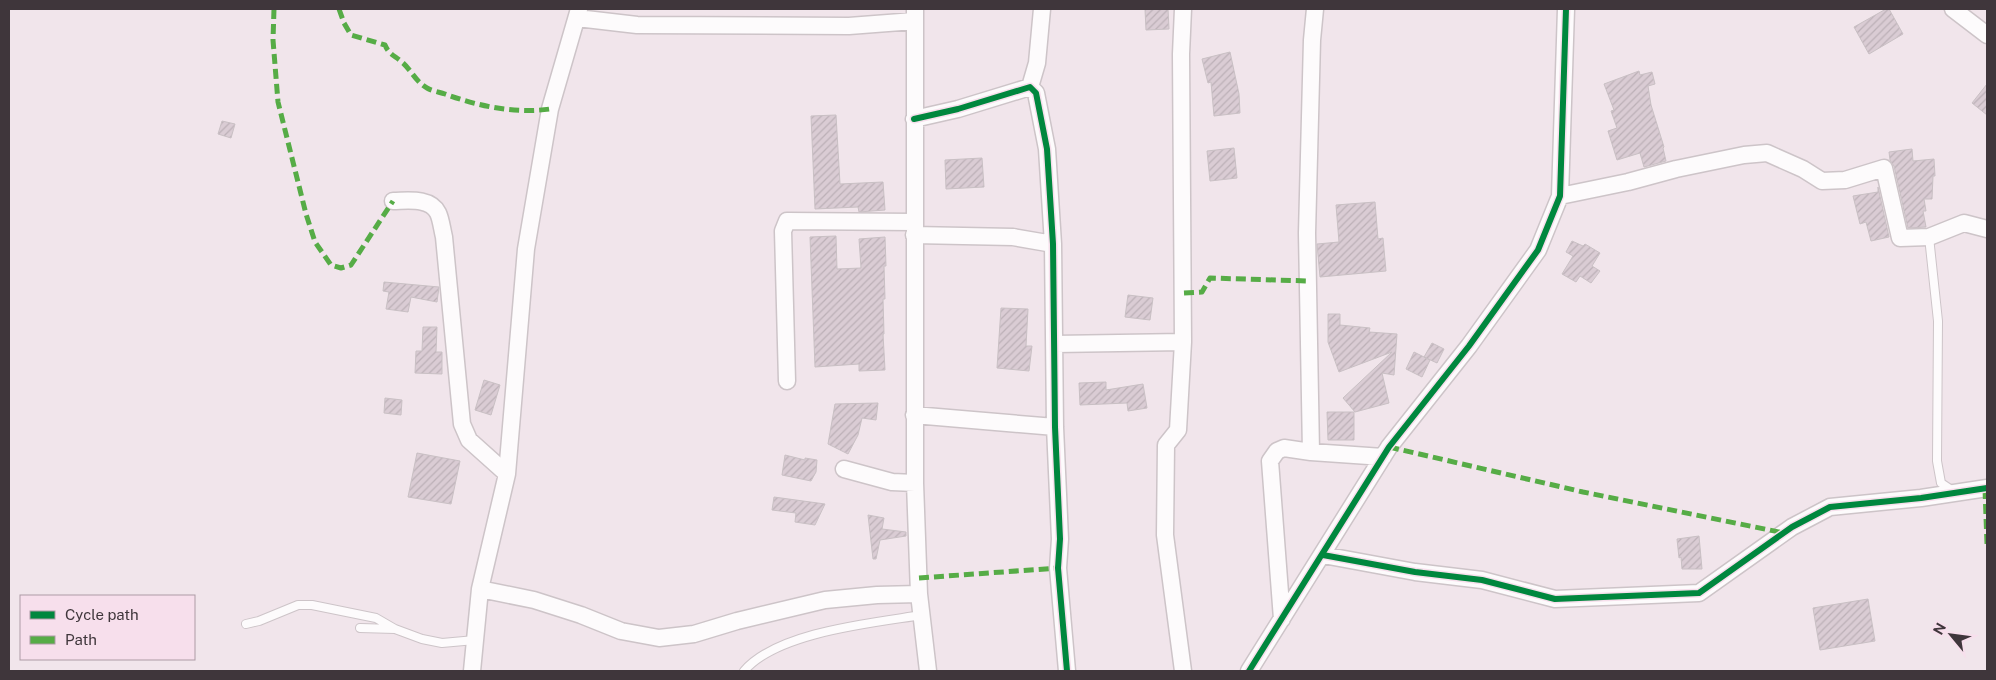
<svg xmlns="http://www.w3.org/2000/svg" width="1996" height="680" viewBox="0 0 1996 680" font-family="'Public Sans',sans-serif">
  <defs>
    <pattern id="building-hatch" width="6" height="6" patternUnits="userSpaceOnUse" patternTransform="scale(1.25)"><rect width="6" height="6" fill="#daccd4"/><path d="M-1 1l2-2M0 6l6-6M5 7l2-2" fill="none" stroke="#bcb0b7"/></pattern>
  </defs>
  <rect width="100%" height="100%" fill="#f1e5eb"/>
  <path fill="url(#building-hatch)" stroke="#c9c0c4" d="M 1145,9 L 1168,9 L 1169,29 L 1146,30 Z
    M 1886,9 L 1889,9 L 1903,34 L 1869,54 L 1854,27 Z
    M 1230,52 L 1239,94 L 1240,113 L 1214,116 L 1211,82 L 1208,83 L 1202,59 Z
    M 1639,71 L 1640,75 L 1652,72 L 1655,84 L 1648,86 L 1651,105 L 1664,147 L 1663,148 L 1666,161 L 1644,167 L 1640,153 L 1617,160 L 1608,131 L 1617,128 L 1611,111 L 1614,110 L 1604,84 Z
    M 1987,84 L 1987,115 L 1972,103 Z
    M 836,115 L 840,184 L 883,182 L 885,210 L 859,212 L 858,207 L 815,209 L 811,116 Z
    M 222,121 L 235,124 L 231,138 L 218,134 Z
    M 1234,148 L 1237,178 L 1210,181 L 1207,151 Z
    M 1912,149 L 1913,161 L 1934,159 L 1935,176 L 1933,176 L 1932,199 L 1924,199 L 1926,211 L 1923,211 L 1926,227 L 1908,228 L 1894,166 L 1890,160 L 1889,152 Z
    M 982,158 L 984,187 L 946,189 L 945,160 Z
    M 1878,187 L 1889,237 L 1871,241 L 1866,222 L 1860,224 L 1853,196 L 1878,192 Z
    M 1375,202 L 1378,239 L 1383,238 L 1386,271 L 1320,277 L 1317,244 L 1339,242 L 1336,205 Z
    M 836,236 L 837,269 L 861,268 L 859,239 L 885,237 L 886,266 L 884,266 L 885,299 L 883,299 L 884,334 L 883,334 L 885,370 L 859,371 L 859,364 L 815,367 L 810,237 Z
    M 1572,241 L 1583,246 L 1585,244 L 1600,253 L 1592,266 L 1600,271 L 1591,283 L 1580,276 L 1576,282 L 1562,274 L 1573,256 L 1566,252 Z
    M 384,282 L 439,287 L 437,302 L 411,297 L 408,312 L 386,309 L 389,292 L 383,291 Z
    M 1128,295 L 1153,298 L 1150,320 L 1125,317 Z
    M 1001,308 L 1028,309 L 1026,346 L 1032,346 L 1029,371 L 997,368 Z
    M 1328,314 L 1340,314 L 1340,325 L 1370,328 L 1369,332 L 1397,334 L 1394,375 L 1382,373 L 1389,403 L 1355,412 L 1343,398 L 1392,352 L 1339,372 L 1328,342 Z
    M 423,327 L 437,327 L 436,352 L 442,352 L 442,374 L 415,373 L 416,351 L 422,351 Z
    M 1432,343 L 1444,349 L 1437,363 L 1424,357 Z
    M 1414,352 L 1430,360 L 1422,377 L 1406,369 Z
    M 484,380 L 500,385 L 491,415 L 475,410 Z
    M 1106,382 L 1106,390 L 1143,384 L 1147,408 L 1128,411 L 1127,403 L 1080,405 L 1079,383 Z
    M 385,398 L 402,400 L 401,415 L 384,413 Z
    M 878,403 L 876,420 L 862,418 L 858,435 L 848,454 L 828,444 L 835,404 Z
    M 1327,412 L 1354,412 L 1354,440 L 1328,440 Z
    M 417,453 L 460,461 L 451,504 L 408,497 Z
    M 785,455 L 805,460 L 805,458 L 817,460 L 816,472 L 811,481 L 782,475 Z
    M 774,497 L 825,504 L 815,525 L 795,522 L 796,513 L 772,510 Z
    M 868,515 L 884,518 L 882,529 L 906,532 L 906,536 L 880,540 L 876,559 L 873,559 Z
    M 1699,536 L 1702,569 L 1682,569 L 1681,557 L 1679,558 L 1677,539 Z
    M 1868,599 L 1875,641 L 1820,650 L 1813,608 Z"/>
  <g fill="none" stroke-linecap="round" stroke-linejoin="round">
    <defs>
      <path id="service" d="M 1929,237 L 1938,321 L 1937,461 L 1941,483 L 1953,491
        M 246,624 L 259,621 L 298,605 L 312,605 L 376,618 L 395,629
        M 360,628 L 395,629 L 422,639 L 442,643 L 475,640
        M 744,671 C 777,632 872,623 922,615"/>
      <path id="minor" d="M 915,9 L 915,483 L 919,594 L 928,671
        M 1183,9 L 1181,54 L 1183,342 L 1178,430 L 1166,445 L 1165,535 L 1183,671
        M 1953,9 L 1987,35
        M 577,18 L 637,25 L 849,26 L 914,21
        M 1030,87 L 1037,63 L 1042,9
        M 914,119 L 958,109 L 1030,87 L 1036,93 L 1047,149 L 1053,244 L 1055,427 L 1060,539 L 1058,568 L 1067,671
        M 1560,196 L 1628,182 L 1676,169 L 1744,155 L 1767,153 L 1803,169 L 1822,181 L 1845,180 L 1884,168 L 1900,238 L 1929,237 L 1964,223 L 1987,229
        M 393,201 C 407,201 430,197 438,213 C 441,219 442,229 444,237 L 462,424 L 469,440 L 507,474
        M 914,235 L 1013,237 L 1053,244
        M 1055,344 L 1183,342
        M 787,381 L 783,231 L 787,221 L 914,222
        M 914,415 L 1055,427
        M 1311,452 L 1307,233 L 1312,40 L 1315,9
        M 844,469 L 892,482 L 915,483
        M 1323,555 L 1415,572 L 1482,580 L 1555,599 L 1699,593 L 1792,527 L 1830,507 L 1921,498 L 1987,488
        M 480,589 L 534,600 L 581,615 L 621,631 L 659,638 L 694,634 L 737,621 L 825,600 L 877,595 L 919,594
        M 1282,619 L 1270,461 L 1277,451 L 1284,448 L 1311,452 L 1383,457
        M 472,671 L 480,589 L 507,474 L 526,249 L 550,109 L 579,9
        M 1249,671 L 1389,447 L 1469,346 L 1538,250 L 1560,196 L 1566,9"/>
    </defs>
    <use href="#service" stroke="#cdc4c8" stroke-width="10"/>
    <use href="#minor" stroke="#cdc4c8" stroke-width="19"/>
    <use href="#service" stroke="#fdfbfc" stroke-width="8"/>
    <use href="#minor" stroke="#fdfbfc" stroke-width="16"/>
    <path stroke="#56ac46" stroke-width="5" stroke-dasharray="10 5" stroke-linecap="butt" d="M 274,9 L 273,40 L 278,102 L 306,214 L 315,242 L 331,265 L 341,268 L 351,265 L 393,201
      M 339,9 L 344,23 L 351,35 L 385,45 C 389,55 396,56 403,63 C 411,70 416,82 427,88 C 432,91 439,92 445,94 C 478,106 514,114 550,109
      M 1184,293 L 1202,292 L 1210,278 L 1309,281
      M 1389,447 L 1583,492 L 1784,533
      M 1985,489 L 1987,544
      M 919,578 L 1058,568"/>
    <defs>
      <path id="cycleway" d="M 914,119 L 958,109 L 1030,87 L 1036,93 L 1047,149 L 1053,244 L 1055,427 L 1060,539 L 1058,568 L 1067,671
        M 1323,555 L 1415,572 L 1482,580 L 1555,599 L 1699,593 L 1792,527 L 1830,507 L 1921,498 L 1987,488
        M 1249,671 L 1389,447 L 1469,346 L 1538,250 L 1560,196 L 1566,9"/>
    </defs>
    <use href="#cycleway" stroke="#f7dfec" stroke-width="9"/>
    <use href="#cycleway" stroke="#00873e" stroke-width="6"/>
  </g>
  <rect width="1996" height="680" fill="none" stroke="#3f363b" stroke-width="20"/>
  <rect x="20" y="595" width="175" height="65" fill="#f7dfec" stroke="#ad9ba5"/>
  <rect x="30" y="611" width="25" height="8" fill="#00873e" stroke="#ad9ba5"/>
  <text x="65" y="620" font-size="15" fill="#3f363b">Cycle path</text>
  <rect x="30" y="636" width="25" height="8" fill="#56ac46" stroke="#ad9ba5"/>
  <text x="65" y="645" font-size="15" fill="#3f363b">Path</text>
  <g transform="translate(1951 635) rotate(299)" stroke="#f7dfec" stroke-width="4" paint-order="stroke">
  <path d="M0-4L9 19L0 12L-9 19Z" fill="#3f363b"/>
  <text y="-8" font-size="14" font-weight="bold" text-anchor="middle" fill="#3f363b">N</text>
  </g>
</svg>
